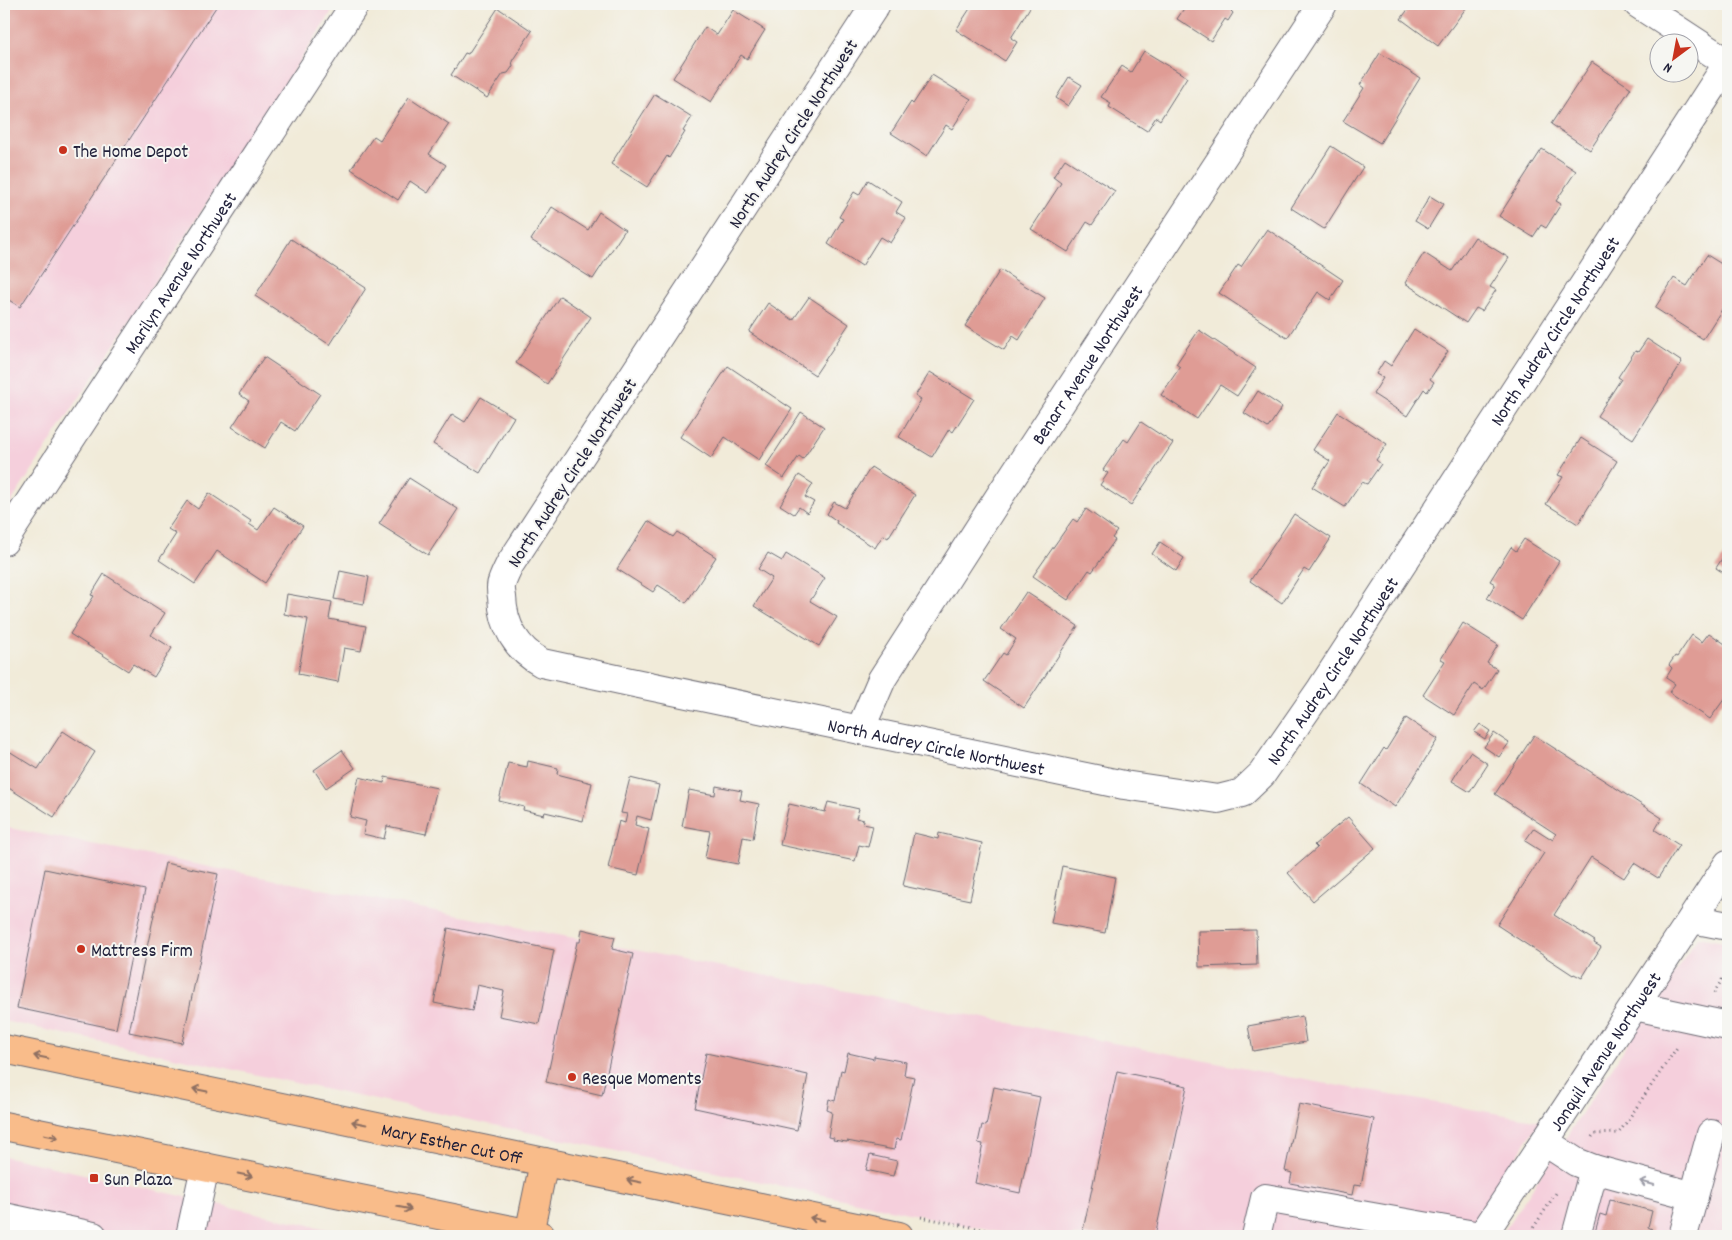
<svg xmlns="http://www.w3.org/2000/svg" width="1732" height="1240" viewBox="0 0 1732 1240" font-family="Dekko,sans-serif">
  <rect width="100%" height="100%" fill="#f6f6f2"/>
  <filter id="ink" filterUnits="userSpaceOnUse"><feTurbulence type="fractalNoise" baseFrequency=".02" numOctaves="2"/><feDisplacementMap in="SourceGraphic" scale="10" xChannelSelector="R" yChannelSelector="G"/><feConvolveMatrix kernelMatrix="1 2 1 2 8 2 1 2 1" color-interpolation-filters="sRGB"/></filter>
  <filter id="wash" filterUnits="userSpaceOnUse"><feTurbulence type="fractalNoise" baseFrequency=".0096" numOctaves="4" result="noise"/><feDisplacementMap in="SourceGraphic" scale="20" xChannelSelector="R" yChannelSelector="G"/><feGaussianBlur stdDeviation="1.12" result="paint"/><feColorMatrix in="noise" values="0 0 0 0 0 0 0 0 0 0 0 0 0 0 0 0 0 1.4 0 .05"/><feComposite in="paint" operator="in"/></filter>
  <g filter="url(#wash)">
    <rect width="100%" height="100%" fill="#f1ebd9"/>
    <path fill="#f5cfdc" d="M 4,4 L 337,4 L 4,513 Z
      M 4,827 L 1283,1076 L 1540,1121 L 1464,1236 L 1016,1236 L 4,1021 Z
      M 1698,937 L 1728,943 L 1728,1236 L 1501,1236 Z
      M 4,1156 L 358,1236 L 4,1236 Z"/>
    <g id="blocks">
      <path fill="#df9c95" d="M 4,4 L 218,4 L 20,307 L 4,297 Z
        M 973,4 L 1032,4 L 1011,38 L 1017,42 L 1005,61 L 956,30 Z
        M 1187,4 L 1235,4 L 1231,11 L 1233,13 L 1228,21 L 1225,19 L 1211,41 L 1177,19 Z
        M 1412,4 L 1469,4 L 1438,46 L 1401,19 Z
        M 498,8 L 532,31 L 512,61 L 513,66 L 508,73 L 503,74 L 487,98 L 451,75 L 465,53 L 468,54 Z
        M 733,10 L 765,30 L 747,59 L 741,55 L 711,102 L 673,78 L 705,27 L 717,35 Z
        M 1144,51 L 1187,77 L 1160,120 L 1156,117 L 1147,131 L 1109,107 L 1111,103 L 1101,97 L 1122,66 L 1131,72 Z
        M 1380,53 L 1420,78 L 1380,143 L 1343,121 L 1364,88 L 1360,85 Z
        M 1592,62 L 1631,88 L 1590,150 L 1551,124 Z
        M 932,75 L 971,99 L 952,129 L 946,125 L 927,156 L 891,133 L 911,102 L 913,104 Z
        M 1069,77 L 1082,85 L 1068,106 L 1056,98 Z
        M 655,94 L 692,117 L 683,131 L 685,132 L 669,158 L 667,156 L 647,187 L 611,164 Z
        M 409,97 L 449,124 L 429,154 L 446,165 L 428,193 L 410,181 L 398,200 L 351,169 L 374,136 L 380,140 Z
        M 1331,146 L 1363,167 L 1324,229 L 1291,208 Z
        M 1542,149 L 1576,171 L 1556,201 L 1561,204 L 1546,228 L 1541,225 L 1533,237 L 1499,216 Z
        M 1065,159 L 1115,191 L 1092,225 L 1087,222 L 1068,252 L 1031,229 L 1061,183 L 1053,177 Z
        M 868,180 L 902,202 L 896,212 L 906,218 L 890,243 L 880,237 L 862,266 L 828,244 L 843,219 L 839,217 L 854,192 L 859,195 Z
        M 1430,196 L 1443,204 L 1428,229 L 1415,221 Z
        M 552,207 L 588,230 L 599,212 L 625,230 L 593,279 L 531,240 Z
        M 1267,229 L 1343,280 L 1330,300 L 1318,292 L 1287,338 L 1219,293 L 1238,265 L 1241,267 Z
        M 1475,237 L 1509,258 L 1490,287 L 1496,290 L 1482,311 L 1476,308 L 1466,323 L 1405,283 L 1424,253 L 1452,271 Z
        M 291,239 L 366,288 L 330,345 L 255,296 Z
        M 1707,255 L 1728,268 L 1728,300 L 1703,339 L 1655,308 L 1674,278 L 1687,286 Z
        M 1000,270 L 1045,298 L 1019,340 L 1013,336 L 1004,350 L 965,326 Z
        M 560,296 L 591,317 L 547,384 L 516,363 Z
        M 809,297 L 849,324 L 815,375 L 749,332 L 768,303 L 793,320 Z
        M 1414,329 L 1448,351 L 1430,379 L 1434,382 L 1427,392 L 1424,389 L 1407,416 L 1373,394 L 1383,378 L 1376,374 L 1384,361 L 1391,366 Z
        M 1199,330 L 1256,368 L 1237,396 L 1220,385 L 1197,419 L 1161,395 L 1180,367 L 1176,364 Z
        M 1647,339 L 1682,362 L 1633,439 L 1597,416 L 1621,379 L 1618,377 L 1635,351 L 1638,352 Z
        M 264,357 L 320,394 L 295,431 L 281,422 L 265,448 L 232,427 L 249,401 L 239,394 Z
        M 728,366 L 792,409 L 759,460 L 725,437 L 711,458 L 680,437 Z
        M 930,372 L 974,399 L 953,432 L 949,429 L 932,457 L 899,437 L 921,400 L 915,396 Z
        M 1258,391 L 1282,407 L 1268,428 L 1244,413 Z
        M 481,397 L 514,417 L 480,473 L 433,444 L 452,414 L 465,422 Z
        M 801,412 L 824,427 L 803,459 L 799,456 L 784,478 L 766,466 Z
        M 1338,412 L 1387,444 L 1376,460 L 1381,464 L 1367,484 L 1362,482 L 1345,507 L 1312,487 L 1330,461 L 1313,450 Z
        M 1141,422 L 1173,443 L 1131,505 L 1100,485 L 1108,473 L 1103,470 L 1124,439 L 1128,442 Z
        M 1581,438 L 1617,461 L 1578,524 L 1546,504 L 1563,477 L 1558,475 Z
        M 871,467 L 915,495 L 888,538 L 883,535 L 875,548 L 836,523 L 837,521 L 827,514 L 834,502 L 845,508 Z
        M 799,475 L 813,484 L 805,497 L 814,502 L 807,513 L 799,507 L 794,514 L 780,505 Z
        M 409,478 L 458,509 L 428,555 L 379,524 Z
        M 209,493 L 251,521 L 249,524 L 258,530 L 274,507 L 303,526 L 265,583 L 217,551 L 195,584 L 159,560 L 176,534 L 168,529 L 187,501 L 198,509 Z
        M 1086,509 L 1117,531 L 1112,538 L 1115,540 L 1092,572 L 1089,570 L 1068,600 L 1033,576 L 1073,519 L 1077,522 Z
        M 1294,514 L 1331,538 L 1309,572 L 1304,569 L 1282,603 L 1250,581 Z
        M 648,521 L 673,537 L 677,532 L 716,557 L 686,603 L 658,585 L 653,592 L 617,569 Z
        M 1524,539 L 1559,561 L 1522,620 L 1487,598 L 1495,584 L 1490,581 L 1511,547 L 1516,551 Z
        M 1160,542 L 1184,558 L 1176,571 L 1152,554 Z
        M 1728,549 L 1728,576 L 1716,568 Z
        M 768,553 L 782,561 L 786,554 L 825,578 L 810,601 L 837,617 L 819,646 L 754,606 L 772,578 L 758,569 Z
        M 340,571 L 369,577 L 364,604 L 334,599 Z
        M 104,574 L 165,613 L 151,635 L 172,648 L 154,677 L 133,664 L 128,671 L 70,634 L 94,596 L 91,595 Z
        M 1026,592 L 1078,626 L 1024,708 L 984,681 L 1003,653 L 1006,655 L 1016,639 L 1001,629 Z
        M 287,594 L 332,602 L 329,619 L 366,626 L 361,651 L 344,648 L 338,682 L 298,674 L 308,619 L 284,614 Z
        M 1463,623 L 1498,645 L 1487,663 L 1497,669 L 1483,690 L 1474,684 L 1454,715 L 1423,695 L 1445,661 L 1441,659 Z
        M 1709,633 L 1728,646 L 1728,700 L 1725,698 L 1710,719 L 1669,692 L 1675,684 L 1666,678 L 1672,668 L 1669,665 L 1675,656 L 1677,657 L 1692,635 L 1702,642 Z
        M 1406,718 L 1438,739 L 1395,807 L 1361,784 L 1384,748 L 1386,750 Z
        M 1480,724 L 1490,731 L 1485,739 L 1474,732 Z
        M 63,731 L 95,752 L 54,817 L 4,785 L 4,759 L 9,751 L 38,769 Z
        M 1494,733 L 1509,743 L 1499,757 L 1484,747 Z
        M 1534,735 L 1662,818 L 1655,830 L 1679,845 L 1658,878 L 1634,863 L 1624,878 L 1591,857 L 1554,915 L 1595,941 L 1594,943 L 1601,947 L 1582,978 L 1574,974 L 1573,975 L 1497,925 L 1544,853 L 1525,841 L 1534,828 L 1553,840 L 1556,834 L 1495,794 Z
        M 342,750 L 355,768 L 326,788 L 314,770 Z
        M 1470,752 L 1488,764 L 1470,792 L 1452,781 Z
        M 528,761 L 558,768 L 557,774 L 592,783 L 583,821 L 545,812 L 544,815 L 523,810 L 524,807 L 499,801 L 508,763 L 527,767 Z
        M 359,777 L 384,783 L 385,777 L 437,788 L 426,834 L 387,826 L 384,839 L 363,834 L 366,821 L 350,817 Z
        M 630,778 L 659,785 L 651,820 L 637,816 L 635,825 L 649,829 L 638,875 L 608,868 L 619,821 L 625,823 L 627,814 L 621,813 Z
        M 716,786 L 742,791 L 740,800 L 759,804 L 753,839 L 743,837 L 738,864 L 705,858 L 710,831 L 682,826 L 689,790 L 715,795 Z
        M 828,802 L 859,809 L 856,818 L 864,820 L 863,824 L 873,826 L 868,847 L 859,845 L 855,861 L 780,845 L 789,804 L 825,812 Z
        M 1348,817 L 1375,848 L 1313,901 L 1288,873 L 1317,848 L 1314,845 Z
        M 914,833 L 938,839 L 939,833 L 982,843 L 970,900 L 903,886 Z
        M 165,863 L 218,874 L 182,1043 L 129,1032 Z
        M 1062,866 L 1115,877 L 1105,933 L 1051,923 Z
        M 45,869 L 145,890 L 116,1029 L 17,1008 Z
        M 448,928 L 554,950 L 539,1024 L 499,1016 L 504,991 L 477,985 L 472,1011 L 434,1003 Z
        M 582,929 L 615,937 L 612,949 L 633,954 L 602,1095 L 546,1082 L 577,942 L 580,942 Z
        M 1256,930 L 1257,965 L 1199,967 L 1198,931 Z
        M 1302,1016 L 1306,1042 L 1253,1051 L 1248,1026 Z
        M 706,1053 L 808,1075 L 797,1130 L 695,1108 Z
        M 848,1053 L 874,1059 L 874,1056 L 906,1062 L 904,1075 L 914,1077 L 901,1140 L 896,1139 L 894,1150 L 847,1141 L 847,1142 L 833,1140 L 834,1138 L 828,1137 L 832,1112 L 827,1110 L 829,1099 L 835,1101 L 841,1070 L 844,1071 Z
        M 1117,1071 L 1187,1086 L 1155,1236 L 1082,1235 Z
        M 994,1087 L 1040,1097 L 1020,1193 L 975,1183 L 983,1144 L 978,1143 L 982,1125 L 986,1126 Z
        M 1299,1104 L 1374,1119 L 1361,1186 L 1354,1185 L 1352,1195 L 1290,1183 L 1292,1173 L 1285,1171 Z
        M 870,1155 L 897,1161 L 893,1176 L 866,1170 Z
        M 1610,1200 L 1652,1211 L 1648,1227 L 1652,1229 L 1650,1236 L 1594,1236 L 1600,1214 L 1606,1216 Z"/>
    </g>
  </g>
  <g filter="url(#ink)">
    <use href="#blocks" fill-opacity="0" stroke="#6a6872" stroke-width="1"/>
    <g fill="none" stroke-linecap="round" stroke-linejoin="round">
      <defs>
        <g id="minor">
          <path id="s1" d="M 876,4 L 510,564 C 507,570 504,576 502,582 C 500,586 501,592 502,597 C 503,626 517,650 542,663 L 630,682 L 1124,785 L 1218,799 L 1242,793 L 1262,774 L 1321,689 L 1728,63"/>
          <path d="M 1638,4 L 1728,63"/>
          <path id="s2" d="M 4,541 L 355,4"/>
          <path id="s3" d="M 860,730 L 882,679 L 1001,494 L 1323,4"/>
          <path d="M 1692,919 L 1728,926"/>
          <path d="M 1635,1006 L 1728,1026"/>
          <path d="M 1545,1142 L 1576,1162 L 1594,1169"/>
          <path d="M 4,1217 L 93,1236"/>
          <path d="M 190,1236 L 205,1167"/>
          <path d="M 1256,1236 L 1265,1198 L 1480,1236"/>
          <path id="s4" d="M 1482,1236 L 1728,864"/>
          <path d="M 1576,1236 L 1594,1169 L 1694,1196"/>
          <path d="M 1683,1236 L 1711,1134"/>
        </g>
        <g id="major">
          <path id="s5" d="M 4,1049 L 899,1236"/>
          <path d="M 4,1126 L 541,1236"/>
          <path d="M 529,1234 L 544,1162"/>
        </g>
      </defs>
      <use href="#minor" stroke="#6a6872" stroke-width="30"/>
      <use href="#major" stroke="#6a6872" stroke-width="30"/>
      <path stroke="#6a6872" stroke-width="3" stroke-dasharray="1 4" stroke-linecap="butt" d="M 1714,993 L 1728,970
        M 1592,1137 L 1594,1134 L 1619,1133 L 1678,1046
        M 921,1217 L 1016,1236
        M 1528,1236 L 1556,1193"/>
      <use href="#minor" stroke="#fff" stroke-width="28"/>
      <use href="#major" stroke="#f9bc8a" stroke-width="28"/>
    </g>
    <defs><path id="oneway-shaft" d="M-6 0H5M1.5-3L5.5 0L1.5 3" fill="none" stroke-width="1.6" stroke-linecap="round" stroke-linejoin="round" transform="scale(1.25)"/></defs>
    <g stroke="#8e6f62">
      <use href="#oneway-shaft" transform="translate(41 1057) rotate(-168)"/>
      <use href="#oneway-shaft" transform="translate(200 1090) rotate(-168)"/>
      <use href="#oneway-shaft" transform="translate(359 1123) rotate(-168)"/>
      <use href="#oneway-shaft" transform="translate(51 1136) rotate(12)"/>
      <use href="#oneway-shaft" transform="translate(245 1175) rotate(12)"/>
      <use href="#oneway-shaft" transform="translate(634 1181) rotate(-168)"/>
      <use href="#oneway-shaft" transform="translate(404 1208) rotate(12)"/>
      <use href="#oneway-shaft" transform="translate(817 1219) rotate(-168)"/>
    </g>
    <use stroke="#9c9ca7" href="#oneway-shaft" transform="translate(1647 1183) rotate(-165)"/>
  </g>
  <g fill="#c8321e" stroke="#f6f6f2" stroke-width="2">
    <circle cx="63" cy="150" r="5"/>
    <circle cx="81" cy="949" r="5"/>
    <circle cx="572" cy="1077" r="5"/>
    <rect x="89" y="1173" width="10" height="10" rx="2.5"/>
  </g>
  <g text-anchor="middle" stroke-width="4" stroke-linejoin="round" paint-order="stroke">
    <g font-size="19" fill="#22223b" stroke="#f6f6f2">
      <text transform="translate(792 133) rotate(-57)" y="7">North Audrey Circle Northwest</text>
      <text dy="7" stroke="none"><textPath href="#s2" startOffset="321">Marilyn Avenue Northwest</textPath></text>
      <text dy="7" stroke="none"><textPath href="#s1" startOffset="2058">North Audrey Circle Northwest</textPath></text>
      <text dy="7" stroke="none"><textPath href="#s3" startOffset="431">Benarr Avenue Northwest</textPath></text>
      <text transform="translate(571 472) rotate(-57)" y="7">North Audrey Circle Northwest</text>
      <text dy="7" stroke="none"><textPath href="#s1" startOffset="1652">North Audrey Circle Northwest</textPath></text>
      <text dy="7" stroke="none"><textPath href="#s1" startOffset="1188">North Audrey Circle Northwest</textPath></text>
      <text dy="7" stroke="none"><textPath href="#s4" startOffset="222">Jonquil Avenue Northwest</textPath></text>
      <text dy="7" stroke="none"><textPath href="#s5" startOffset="458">Mary Esther Cut Off</textPath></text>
    </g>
    <g font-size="19" fill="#22223b" stroke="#f6f6f2" text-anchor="start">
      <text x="73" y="157">The Home Depot</text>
      <text x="91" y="956">Mattress Firm</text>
      <text x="582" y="1084">Resque Moments</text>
      <text x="104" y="1185">Sun Plaza</text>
    </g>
  </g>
  <rect width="1732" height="1240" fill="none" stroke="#f6f6f2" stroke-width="20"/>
  <g transform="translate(1674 58) rotate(212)"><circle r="24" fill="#f6f6f2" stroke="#a1a1a9"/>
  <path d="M0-4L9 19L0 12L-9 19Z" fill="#c8321e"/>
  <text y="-8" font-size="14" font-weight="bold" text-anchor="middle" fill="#22223b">N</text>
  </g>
</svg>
